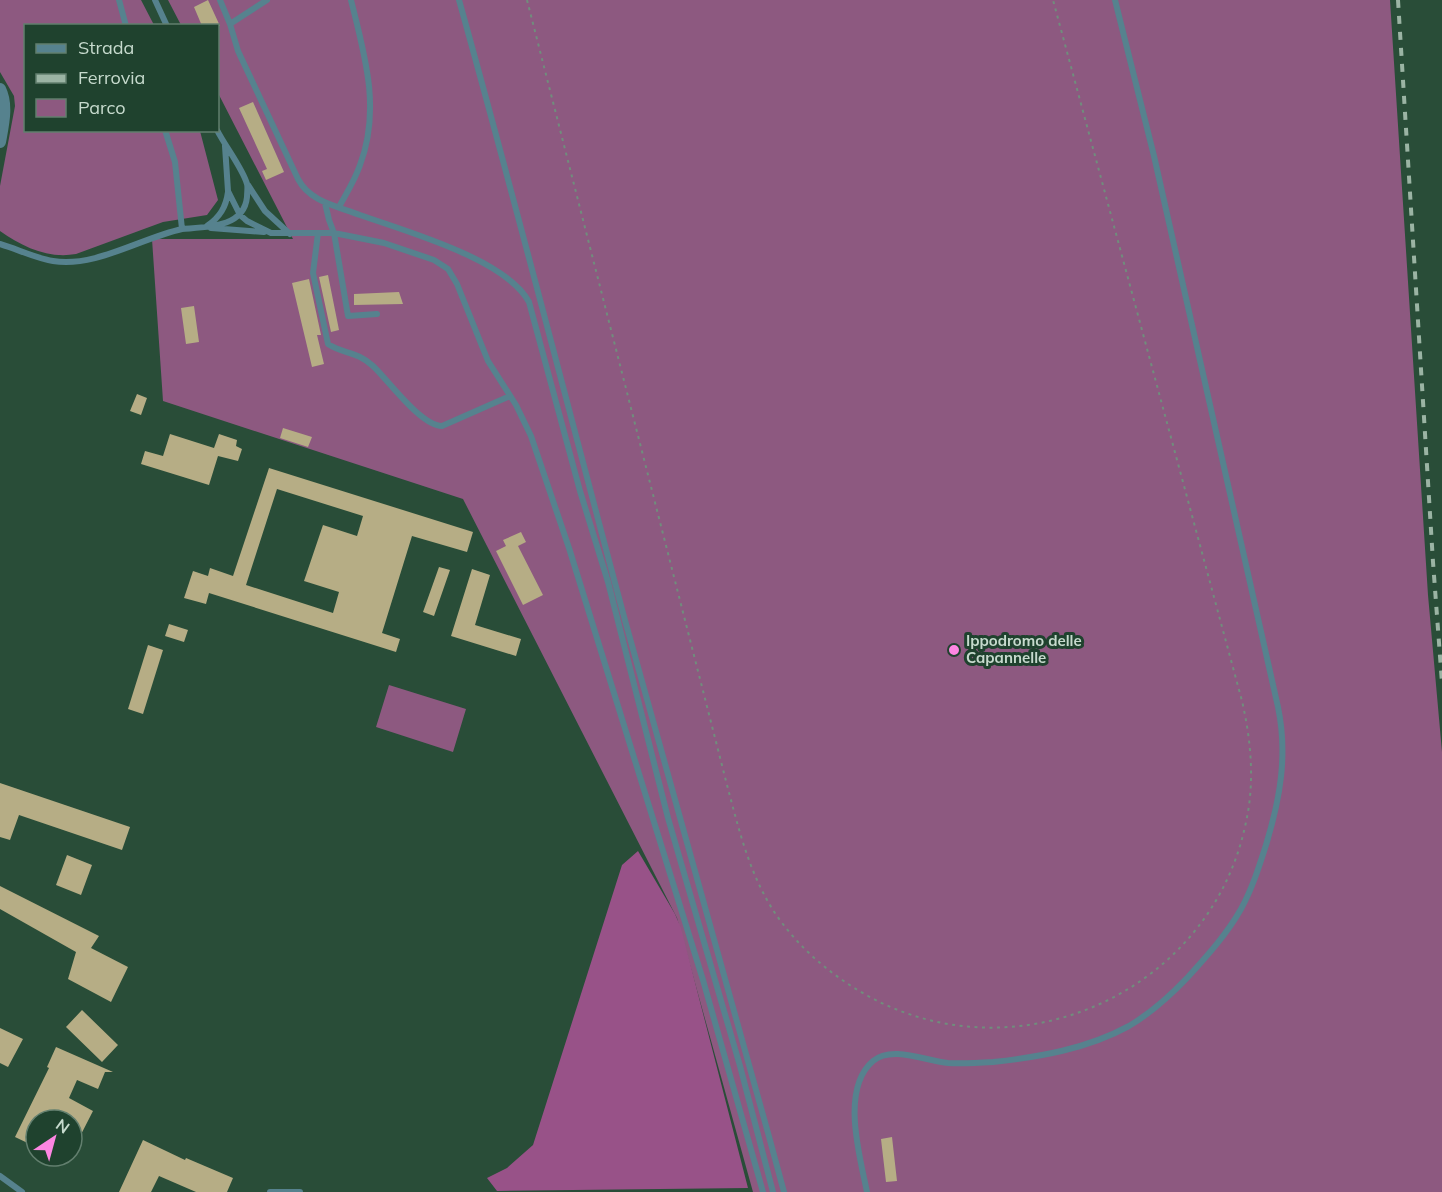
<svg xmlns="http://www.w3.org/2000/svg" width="1442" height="1192" viewBox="0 0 1442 1192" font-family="Mulish,sans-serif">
  <rect width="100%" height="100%" fill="#294d38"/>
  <path fill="#8d5980" d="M 0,0 L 141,0 L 154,25 L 26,26 L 26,130 L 200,131 L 218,200 L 207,215 L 163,222 L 76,254 C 48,259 23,247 0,231 L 0,186 L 15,106 L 14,96 L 0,72 Z
    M 168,0 L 1390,0 L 1428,595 L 1442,752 L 1442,1192 L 753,1192 L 677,918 L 463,499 L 163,401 L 152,239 L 293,239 L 218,93 L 218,26 L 181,25 Z
    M 389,685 L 466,709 L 453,752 L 376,727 Z"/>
  <path fill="#985288" d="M 638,851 L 675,914 L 681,928 L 748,1188 L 497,1191 L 487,1178 L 507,1168 L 533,1145 L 622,865 Z"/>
  <path fill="#b6ad85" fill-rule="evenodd" d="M 208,0 L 220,26 L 202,26 L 194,7 Z
    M 253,102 L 284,172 L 266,180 L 262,171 L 267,169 L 239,108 Z
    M 328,275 L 339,330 L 331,332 L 319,277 Z
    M 309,279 L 321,335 L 317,335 L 324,364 L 312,367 L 292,283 Z
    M 399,292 L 403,304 L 354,305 L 354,294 Z
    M 194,306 L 199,342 L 186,344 L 181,308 Z
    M 137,394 L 147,398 L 141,415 L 130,411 Z
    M 283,428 L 312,437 L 308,447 L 280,438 Z
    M 170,434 L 214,448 L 219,434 L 237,440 L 236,446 L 242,449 L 238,461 L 218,456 L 209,485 L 141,464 L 145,451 L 163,456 Z
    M 269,468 L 473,532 L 467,552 L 412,536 L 382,633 L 400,639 L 396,652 L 209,593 L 206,604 L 184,598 L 193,571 L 208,576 L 210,568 L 233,576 ZM 277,489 L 363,516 L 357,536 L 323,525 L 304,581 L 339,592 L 333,613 L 246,585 Z
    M 521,532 L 526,542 L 518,546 L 543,595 L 523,605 L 496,551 L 506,546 L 503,540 Z
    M 439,567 L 450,570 L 434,616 L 423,612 Z
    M 472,569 L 490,575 L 475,625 L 521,639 L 516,656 L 451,636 Z
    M 169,624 L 188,630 L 184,642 L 165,636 Z
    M 148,645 L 163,650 L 143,714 L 128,709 Z
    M 0,783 L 130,827 L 122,850 L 19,815 L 10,840 L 0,837 Z
    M 67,855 L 92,865 L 81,895 L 56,885 Z
    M 0,886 L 99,936 L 91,948 L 128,967 L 111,1002 L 68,979 L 76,952 L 0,909 Z
    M 82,1010 L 118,1045 L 102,1062 L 66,1027 Z
    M 0,1028 L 23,1039 L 8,1067 L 0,1063 Z
    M 56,1047 L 113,1072 L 105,1072 L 98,1089 L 77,1080 L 69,1098 L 93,1111 L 72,1152 L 72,1120 L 36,1120 L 36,1147 L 15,1137 L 49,1068 L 47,1067 Z
    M 892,1137 L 897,1181 L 886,1182 L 881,1139 Z
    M 143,1140 L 185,1160 L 186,1158 L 233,1178 L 227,1192 L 196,1192 L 159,1176 L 151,1192 L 119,1192 Z"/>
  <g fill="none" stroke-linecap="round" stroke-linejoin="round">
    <path stroke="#708d7c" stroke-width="2" stroke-dasharray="3 4.5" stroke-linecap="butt" d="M 527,0 L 727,785 C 739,830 750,877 777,916 C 800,949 832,976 868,996 C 1019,1079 1212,991 1246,822 C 1255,782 1251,740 1242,701 L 1053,0"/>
    <path stroke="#56828e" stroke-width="6" d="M 119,0 L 126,26
      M 155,0 L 167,26
      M 220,0 L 230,24 L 238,51 L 298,179 C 310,202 337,206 360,215 C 405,231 506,259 529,302 L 580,491 L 608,582 L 668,818 L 740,1066 L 773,1192
      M 459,0 C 517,207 570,416 626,624 C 678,813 733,1002 784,1192
      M 230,24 L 267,0
      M 225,146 L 228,191 L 240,215 L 247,221 L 271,233 L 334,233 L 348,316 L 377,314
      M 248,185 L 265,211 L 290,234
      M 325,203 L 329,220 L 334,233 L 384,243 L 434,260 L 448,269 L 457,284 L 488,361 L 516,405 L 531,436 L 569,548 L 703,980 L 763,1192
      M 339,207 C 346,194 355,180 360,165 C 381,109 365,56 351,0
      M 207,226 C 220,217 226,207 228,192
      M 211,228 L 264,232
      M 182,229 C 206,227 244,228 247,197 C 247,193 248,187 247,184 C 243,169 225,146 217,130
      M 318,233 L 313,273 L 328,344 C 343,354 357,351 373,366 C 389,381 421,426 442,426 L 510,396
      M 0,244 C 17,249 35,258 53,261 C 95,268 141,238 182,229 L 175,162 L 165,130
      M 0,1176 L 22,1192
      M 270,1192 L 300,1192
      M 867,1192 C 860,1157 840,1089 873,1061 C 892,1045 926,1061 948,1063 C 963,1064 978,1063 993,1062 C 1039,1057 1087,1049 1129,1026 C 1151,1013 1170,996 1188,977 C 1207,956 1227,934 1241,909 C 1252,889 1259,867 1266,845 C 1280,799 1288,755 1278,707 L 1154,156 L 1115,0"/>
    <path stroke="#56828e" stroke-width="12" d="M 0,89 C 8,105 3,125 0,142"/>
    <path stroke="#9bb4a4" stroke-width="4" stroke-dasharray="8 8" stroke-linecap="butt" d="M 1398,0 L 1433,562 L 1442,683"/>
  </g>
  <circle fill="#fd86e2" stroke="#1f422e" stroke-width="2" cx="954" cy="650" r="6"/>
  <g text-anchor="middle" stroke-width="6" stroke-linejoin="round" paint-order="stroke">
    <g font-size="15" font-weight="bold" fill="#c6dacd" stroke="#1f422e" text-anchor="start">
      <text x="966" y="646">Ippodromo delle<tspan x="966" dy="17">Capannelle</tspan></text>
    </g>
  </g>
  <rect x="24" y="24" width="195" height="108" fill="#1f422e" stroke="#627f6e" stroke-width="1.5"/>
  <rect x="36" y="44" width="30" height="9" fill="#56828e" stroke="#627f6e" stroke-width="1.5"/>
  <text x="78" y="54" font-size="18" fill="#c6dacd">Strada</text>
  <rect x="36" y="74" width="30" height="9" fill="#9bb4a4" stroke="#627f6e" stroke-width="1.5"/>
  <text x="78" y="84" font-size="18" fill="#c6dacd">Ferrovia</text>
  <rect x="36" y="99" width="30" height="18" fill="#8d5980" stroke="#627f6e" stroke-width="1.5"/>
  <text x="78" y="114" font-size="18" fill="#c6dacd">Parco</text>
  <g transform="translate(54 1138) rotate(36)"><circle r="28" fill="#1f422e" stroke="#627f6e" stroke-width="1.5"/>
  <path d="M0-4.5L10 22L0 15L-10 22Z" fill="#fd86e2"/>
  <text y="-9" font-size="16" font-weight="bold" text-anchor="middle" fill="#c6dacd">N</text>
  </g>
</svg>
